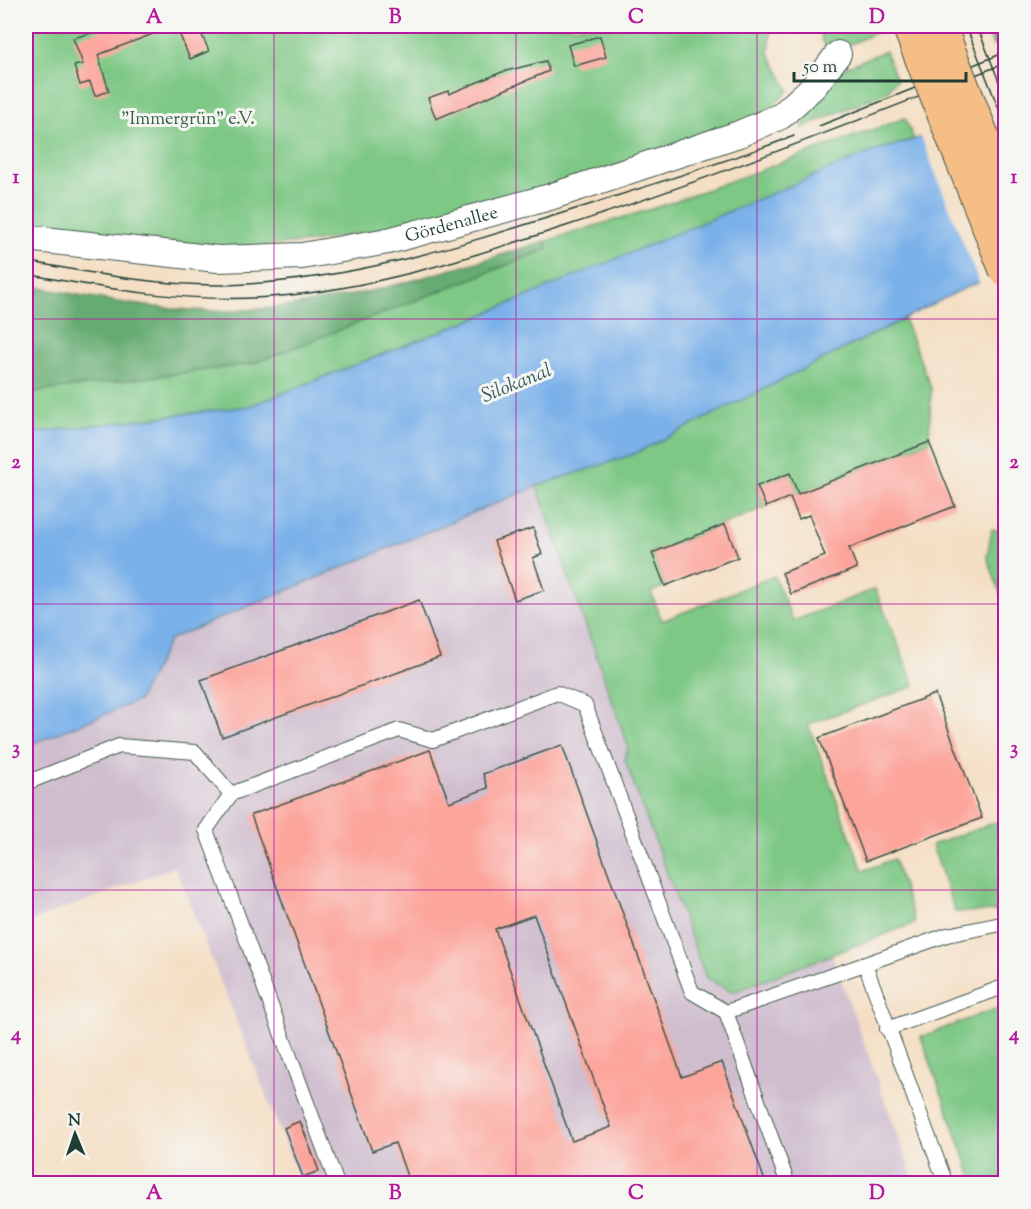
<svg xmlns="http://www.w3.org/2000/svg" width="1031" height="1209" viewBox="0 0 1031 1209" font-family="'Sorts Mill Goudy',serif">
  <rect width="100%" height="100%" fill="#f6f6f2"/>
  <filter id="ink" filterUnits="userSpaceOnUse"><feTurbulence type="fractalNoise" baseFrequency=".0167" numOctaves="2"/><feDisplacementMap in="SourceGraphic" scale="12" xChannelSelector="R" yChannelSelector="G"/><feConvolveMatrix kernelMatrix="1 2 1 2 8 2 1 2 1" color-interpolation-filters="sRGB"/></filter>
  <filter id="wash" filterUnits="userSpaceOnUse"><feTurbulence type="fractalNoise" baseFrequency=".008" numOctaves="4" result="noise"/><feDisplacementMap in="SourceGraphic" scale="24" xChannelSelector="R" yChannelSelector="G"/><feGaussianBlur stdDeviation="1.35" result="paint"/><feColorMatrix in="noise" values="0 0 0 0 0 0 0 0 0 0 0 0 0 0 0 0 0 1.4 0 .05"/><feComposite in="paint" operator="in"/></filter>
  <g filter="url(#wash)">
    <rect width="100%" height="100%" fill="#f4dfc4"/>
    <path fill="#cfbdce" d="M 537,486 L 628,746 L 625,760 L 733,992 L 832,955 L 915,1183 L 301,1183 L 175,867 L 26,923 L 26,746 L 138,701 L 170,639 Z"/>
    <path fill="#7ec885" stroke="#4e825c" stroke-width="1.5" d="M 26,26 L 771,26 L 769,53 L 789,90 L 770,109 L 736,126 L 550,187 L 383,229 L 311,242 L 242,248 L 80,236 L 26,227 Z
      M 820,26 L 879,26 L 881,30 L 832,53 L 822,41 Z
      M 885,51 L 897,80 L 886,92 L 802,128 L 811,101 L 846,67 Z
      M 905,118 L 914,139 L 866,154 L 473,319 L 250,406 L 26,434 L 26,393 L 252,364 L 548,249 L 546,241 L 664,205 Z
      M 904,319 L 931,388 L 929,442 L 798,494 L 789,473 L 757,487 L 766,507 L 652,553 L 665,586 L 651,592 L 662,621 L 774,576 L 793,621 L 875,589 L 915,686 L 808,724 L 863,871 L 894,859 L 915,923 L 733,992 L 706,978 L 625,760 L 628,746 L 537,486 L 634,454 Z
      M 992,529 L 1005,532 L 1005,606 L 987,557 Z
      M 1005,819 L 1005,911 L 955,912 L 932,845 Z
      M 1005,1005 L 1005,1183 L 974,1183 L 921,1037 Z"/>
    <path fill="#66ac72" stroke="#427453" stroke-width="1.5" d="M 986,26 L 1005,26 L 1005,41 L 993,46 Z
      M 546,241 L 548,249 L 252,364 L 26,393 L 26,285 C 89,297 154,311 219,311 C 331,310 440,273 546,241 Z"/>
    <path fill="#7ab1e9" stroke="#4c778e" stroke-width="1.5" d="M 1005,112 L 1005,273 L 967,287 L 634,454 L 537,486 L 170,639 L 138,701 L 26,746 L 26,434 L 250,406 L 473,319 L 866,154 Z"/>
    <path fill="#f4dfc4" d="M 1006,109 L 1006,276 L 980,285 L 920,134 Z"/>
    <g id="blocks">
      <path fill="#fca59b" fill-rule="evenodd" d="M 117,26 L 171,27 L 98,55 L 109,91 L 95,96 L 90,82 L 80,85 L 74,66 L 83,64 L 73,38 Z
        M 176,26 L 198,26 L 209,51 L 190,59 Z
        M 600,36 L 606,57 L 574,66 L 568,45 Z
        M 546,61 L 549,71 L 436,119 L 428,98 L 448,91 L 449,94 L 502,72 Z
        M 929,442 L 955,506 L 849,548 L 857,568 L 791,594 L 782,573 L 825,556 L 809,515 L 799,519 L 790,497 L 766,507 L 757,486 L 790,473 L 798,494 Z
        M 725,524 L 738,557 L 665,586 L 652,553 Z
        M 533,528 L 542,554 L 533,558 L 544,590 L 515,600 L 494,541 Z
        M 419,600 L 440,657 L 222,737 L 201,680 Z
        M 935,694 L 982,818 L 866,861 L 819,738 Z
        M 562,745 L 682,1077 L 722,1062 L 766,1184 L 410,1184 L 395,1143 L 372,1151 L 251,815 L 430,750 L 449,802 L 488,788 L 483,774 ZM 534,915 L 611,1127 L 572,1141 L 495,929 Z
        M 300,1121 L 319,1171 L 303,1177 L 284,1128 Z"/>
    </g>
  </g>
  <g filter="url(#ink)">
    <use href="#blocks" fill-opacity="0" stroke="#3f554a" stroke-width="1.5"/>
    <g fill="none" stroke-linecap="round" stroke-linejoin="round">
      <defs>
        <path id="lane" d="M 26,783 L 119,746 L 195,752 L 231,794
          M 726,1012 L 865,964
          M 887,1029 L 1006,986
          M 337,1184 L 206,830 L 231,794 L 399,730 L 433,740 L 557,693 L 585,705 L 692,992 L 726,1012 L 788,1184
          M 946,1184 L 865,964 L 947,935 L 1006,923"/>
        <g id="street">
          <path id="s1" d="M 26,238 L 218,259 L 302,256 L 388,241 L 550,197 L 739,134 L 781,116 L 814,86 L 838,54"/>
        </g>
        <path id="primary" d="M 909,26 L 927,72
          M 940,26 L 953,62"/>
      </defs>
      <use href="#lane" stroke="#3f554a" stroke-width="16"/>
      <use href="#street" stroke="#3f554a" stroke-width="28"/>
      <use href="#primary" stroke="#3f554a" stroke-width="35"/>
      <use href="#lane" stroke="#fff" stroke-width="14"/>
      <use href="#street" stroke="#fff" stroke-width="26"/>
      <use href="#primary" stroke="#f6be87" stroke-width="33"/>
      <path stroke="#1f3d34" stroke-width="1.5" d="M 966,26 L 1006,127
        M 977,26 L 1006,99
        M 819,126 L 1006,52
        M 26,261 C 91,273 157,286 224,285 C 345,282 455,247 569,211 C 644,187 720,164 794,136
        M 26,274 C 107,289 187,303 270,297 C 370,290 468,258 563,227 C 713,178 859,120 1006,63"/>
      <defs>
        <path id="primary-bridge" d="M 953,62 L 1006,196
          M 927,72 L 1006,270"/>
      </defs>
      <use href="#primary-bridge" stroke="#3f554a" stroke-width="35" stroke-linecap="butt"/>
      <use href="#primary-bridge" stroke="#f6be87" stroke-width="33"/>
    </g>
  </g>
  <path fill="none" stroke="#b5179e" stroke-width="1.5" stroke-opacity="0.55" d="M 274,26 L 274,1184M 516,26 L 516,1184M 757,26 L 757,1184M 26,319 L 1006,319M 26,604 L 1006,604M 26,890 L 1006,890"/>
  <g text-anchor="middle" stroke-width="6" stroke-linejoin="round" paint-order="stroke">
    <g font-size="18" fill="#376048" stroke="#f6f6f2">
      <text x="188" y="124">"Immergrün" e.V.</text>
    </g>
    <g font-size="18" fill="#1f3d34" stroke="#f6f6f2">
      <text dy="6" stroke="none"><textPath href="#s1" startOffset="430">Gördenallee</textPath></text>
    </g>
    <g font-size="20" font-style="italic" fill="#365a61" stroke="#f6f6f2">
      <text transform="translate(516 382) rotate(-22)" y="7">Silokanal</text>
    </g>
  </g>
  <rect width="1031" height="1209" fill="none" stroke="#f6f6f2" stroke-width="66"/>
  <g transform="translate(75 1134) rotate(358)" stroke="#f6f6f2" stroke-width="4.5" paint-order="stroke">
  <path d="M0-4.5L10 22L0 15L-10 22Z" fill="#1f3d34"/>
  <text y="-9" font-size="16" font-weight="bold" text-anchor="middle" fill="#1f3d34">N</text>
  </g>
  <path d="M794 72v9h172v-9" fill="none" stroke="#1f3d34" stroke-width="3"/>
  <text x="803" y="72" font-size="18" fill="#1f3d34" stroke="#f6f6f2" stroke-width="4.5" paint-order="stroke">50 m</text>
  <rect x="33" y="33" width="965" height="1143" fill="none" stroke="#b5179e" stroke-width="2"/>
  <g font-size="20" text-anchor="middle" font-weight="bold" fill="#b5179e">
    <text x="154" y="23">A</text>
    <text x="395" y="23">B</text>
    <text x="636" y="23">C</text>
    <text x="877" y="23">D</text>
    <text x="16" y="183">1</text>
    <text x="1014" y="183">1</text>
    <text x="16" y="468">2</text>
    <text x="1014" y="468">2</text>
    <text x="16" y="754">3</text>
    <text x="1014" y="754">3</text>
    <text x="16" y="1040">4</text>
    <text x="1014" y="1040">4</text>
    <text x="154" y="1199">A</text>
    <text x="395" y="1199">B</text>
    <text x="636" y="1199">C</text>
    <text x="877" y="1199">D</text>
  </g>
</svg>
